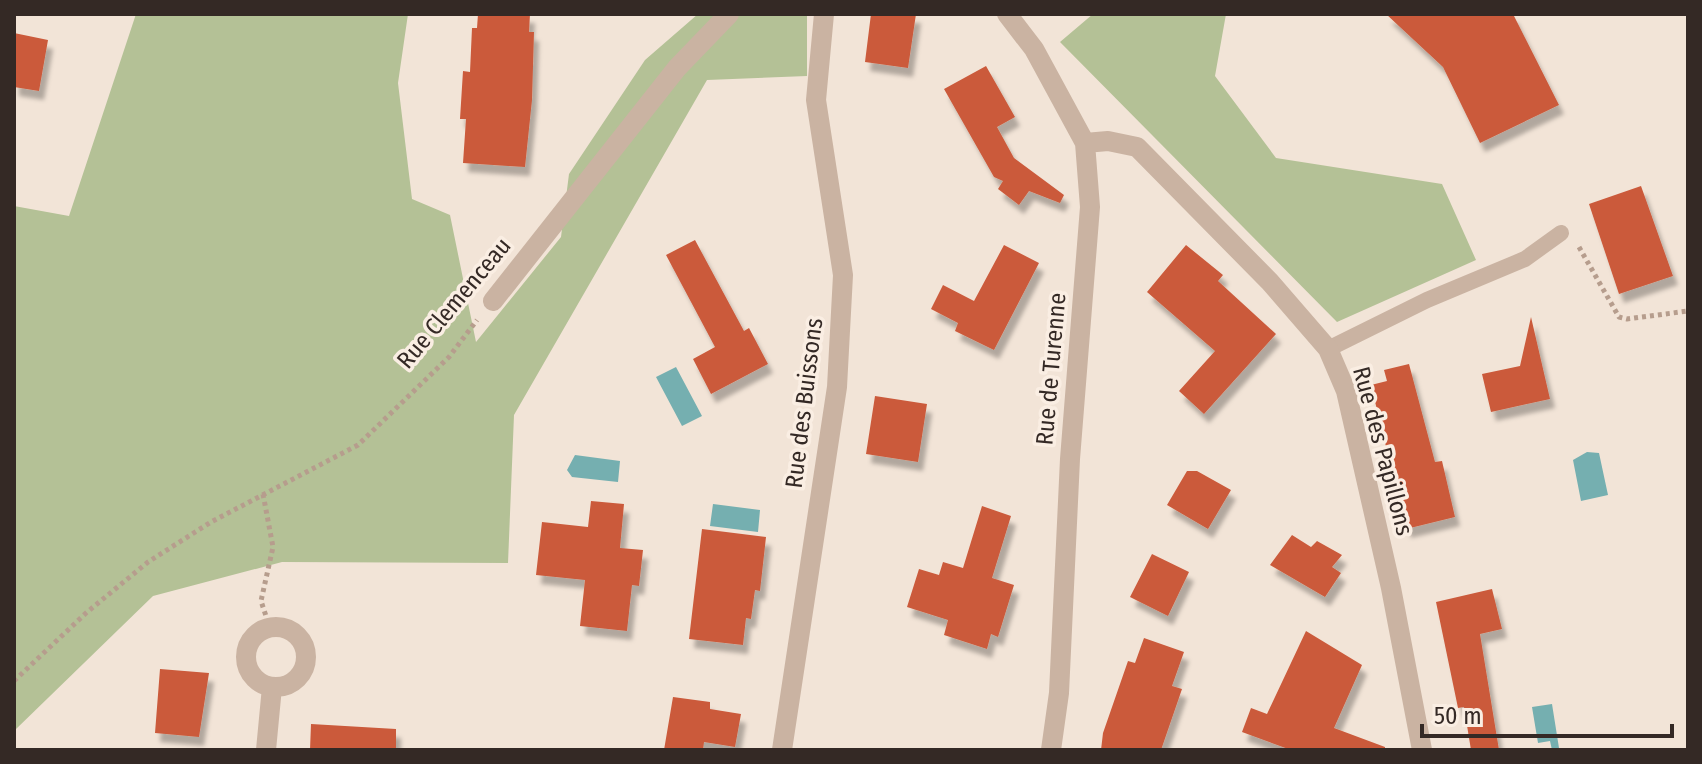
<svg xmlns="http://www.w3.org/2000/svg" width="1702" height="764" viewBox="0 0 1702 764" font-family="'Fira Sans Condensed',sans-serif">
  <defs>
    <filter id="shadow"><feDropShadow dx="5" dy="9" stdDeviation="2" flood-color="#0004"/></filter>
  </defs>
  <rect width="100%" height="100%" fill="#f2e4d7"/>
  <path fill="#b4c196" d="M 136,14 L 408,14 L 398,83 L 412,199 L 450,215 L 476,342 L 561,237 L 569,174 L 645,60 L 698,14 L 807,14 L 807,76 L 707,80 L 514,415 L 508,563 L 282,562 L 153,596 L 14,731 L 14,206 L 69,216 Z
    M 1093,14 L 1226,14 L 1215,76 L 1276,158 L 1442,184 L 1476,260 L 1337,322 L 1060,42 Z"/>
  <path fill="#75afb0" d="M 676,367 L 702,416 L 682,426 L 656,377 Z
    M 1587,452 L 1599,453 L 1608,495 L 1581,501 L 1573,460 Z
    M 575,455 L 620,461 L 618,482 L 572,477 L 567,470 Z
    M 713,504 L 760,510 L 758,532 L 710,526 Z
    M 1552,704 L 1559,748 L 1552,750 L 1550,741 L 1538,743 L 1532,707 Z"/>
  <path fill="#cb5a3b" filter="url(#shadow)" d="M 478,14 L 530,14 L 529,32 L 534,32 L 532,100 L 525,167 L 463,163 L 466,119 L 460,119 L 463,71 L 470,72 L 472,28 L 477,28 Z
    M 871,14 L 916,14 L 908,68 L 865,62 Z
    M 1386,14 L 1513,14 L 1559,105 L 1480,143 L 1443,67 Z
    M 14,33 L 48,40 L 39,91 L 14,87 Z
    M 986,66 L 1015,117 L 997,127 L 1014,158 L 1064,195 L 1060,203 L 1029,191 L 1019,205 L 998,189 L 1003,181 L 994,177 L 944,89 Z
    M 1641,186 L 1673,276 L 1619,294 L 1589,204 Z
    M 695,240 L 744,331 L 749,328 L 768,364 L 711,394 L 693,359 L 715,347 L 666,255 Z
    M 1004,245 L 1039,263 L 994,350 L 955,331 L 958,323 L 931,309 L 943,285 L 974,301 Z
    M 1186,245 L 1223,275 L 1218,281 L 1276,334 L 1204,414 L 1179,391 L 1215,351 L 1147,292 Z
    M 1531,317 L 1550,399 L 1491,412 L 1482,374 L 1520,366 Z
    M 1409,364 L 1435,462 L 1442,461 L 1455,517 L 1406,529 L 1371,385 L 1387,381 L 1384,370 Z
    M 875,396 L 927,404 L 918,462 L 866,454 Z
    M 1187,471 L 1197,471 L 1231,490 L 1208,529 L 1167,505 Z
    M 591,501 L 624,504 L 620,548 L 643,550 L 639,586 L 632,585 L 627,631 L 580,626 L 585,580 L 536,575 L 542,522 L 588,527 Z
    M 982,506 L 1011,516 L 992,578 L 1014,585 L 998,637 L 991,634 L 987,649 L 944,635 L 948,620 L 907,607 L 919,569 L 939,575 L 943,562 L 963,568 Z
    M 702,529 L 766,537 L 760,591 L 755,590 L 751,619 L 746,618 L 743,645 L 689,639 Z
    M 1292,535 L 1311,547 L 1317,541 L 1342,555 L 1332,567 L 1341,573 L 1325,597 L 1270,565 Z
    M 1152,554 L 1189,572 L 1168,616 L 1130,597 Z
    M 1492,589 L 1502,629 L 1480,634 L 1499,750 L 1471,750 L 1464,707 L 1458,708 L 1436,602 Z
    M 1306,631 L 1362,665 L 1334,728 L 1385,747 L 1385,750 L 1291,750 L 1242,732 L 1251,708 L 1267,714 Z
    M 1144,638 L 1184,652 L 1172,686 L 1182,689 L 1161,750 L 1101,750 L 1103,733 L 1128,661 L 1135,663 Z
    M 160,669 L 209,673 L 199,737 L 155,733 Z
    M 673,697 L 710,702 L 710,709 L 741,714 L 735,747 L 704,742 L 703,750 L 664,750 Z
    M 311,724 L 396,729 L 396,750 L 310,750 Z"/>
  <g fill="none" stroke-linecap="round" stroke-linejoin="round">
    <path stroke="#b69d8d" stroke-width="5" stroke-dasharray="4 4" stroke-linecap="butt" d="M 1579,247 L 1619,317 L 1627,319 L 1688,311
      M 263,494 L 273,547 L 261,601 L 270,628
      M 14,681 L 86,613 L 148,562 L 211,522 L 358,445 L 449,357 L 477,320"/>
    <path stroke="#cab3a2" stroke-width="16" d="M 1328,349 L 1427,300 L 1525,259 L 1561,233"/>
    <path stroke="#cab3a2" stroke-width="20" d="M 1007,14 L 1034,49 L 1085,143 L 1090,207 L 1070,459 L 1059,693 L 1051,750
      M 1085,143 L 1108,141 L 1137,147 L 1270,282 L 1328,349 L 1346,391 L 1391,588 L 1422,750
      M 493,301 L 677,68 L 729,14
      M246 657a30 30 0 1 1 60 0a30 30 0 1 1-60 0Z
      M 266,750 L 272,687
      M 782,750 L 837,387 L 843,275 L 816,100 L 824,14"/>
  </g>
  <g text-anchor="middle" stroke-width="7" stroke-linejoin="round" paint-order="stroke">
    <g font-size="24" fill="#342925" stroke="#faeee3">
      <text transform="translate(454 303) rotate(-50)" y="8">Rue Clemenceau</text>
      <text transform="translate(1051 369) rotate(-85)" y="8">Rue de Turenne</text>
      <text transform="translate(804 403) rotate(-83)" y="8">Rue des Buissons</text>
      <text transform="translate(1383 451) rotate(75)" y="8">Rue des Papillons</text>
    </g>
  </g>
  <rect width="1702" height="764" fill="none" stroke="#342925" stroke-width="32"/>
  <path d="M1422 724v12h250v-12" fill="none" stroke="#342925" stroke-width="4"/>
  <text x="1434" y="724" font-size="24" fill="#342925" stroke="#faeee3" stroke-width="6" paint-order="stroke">50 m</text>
</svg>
